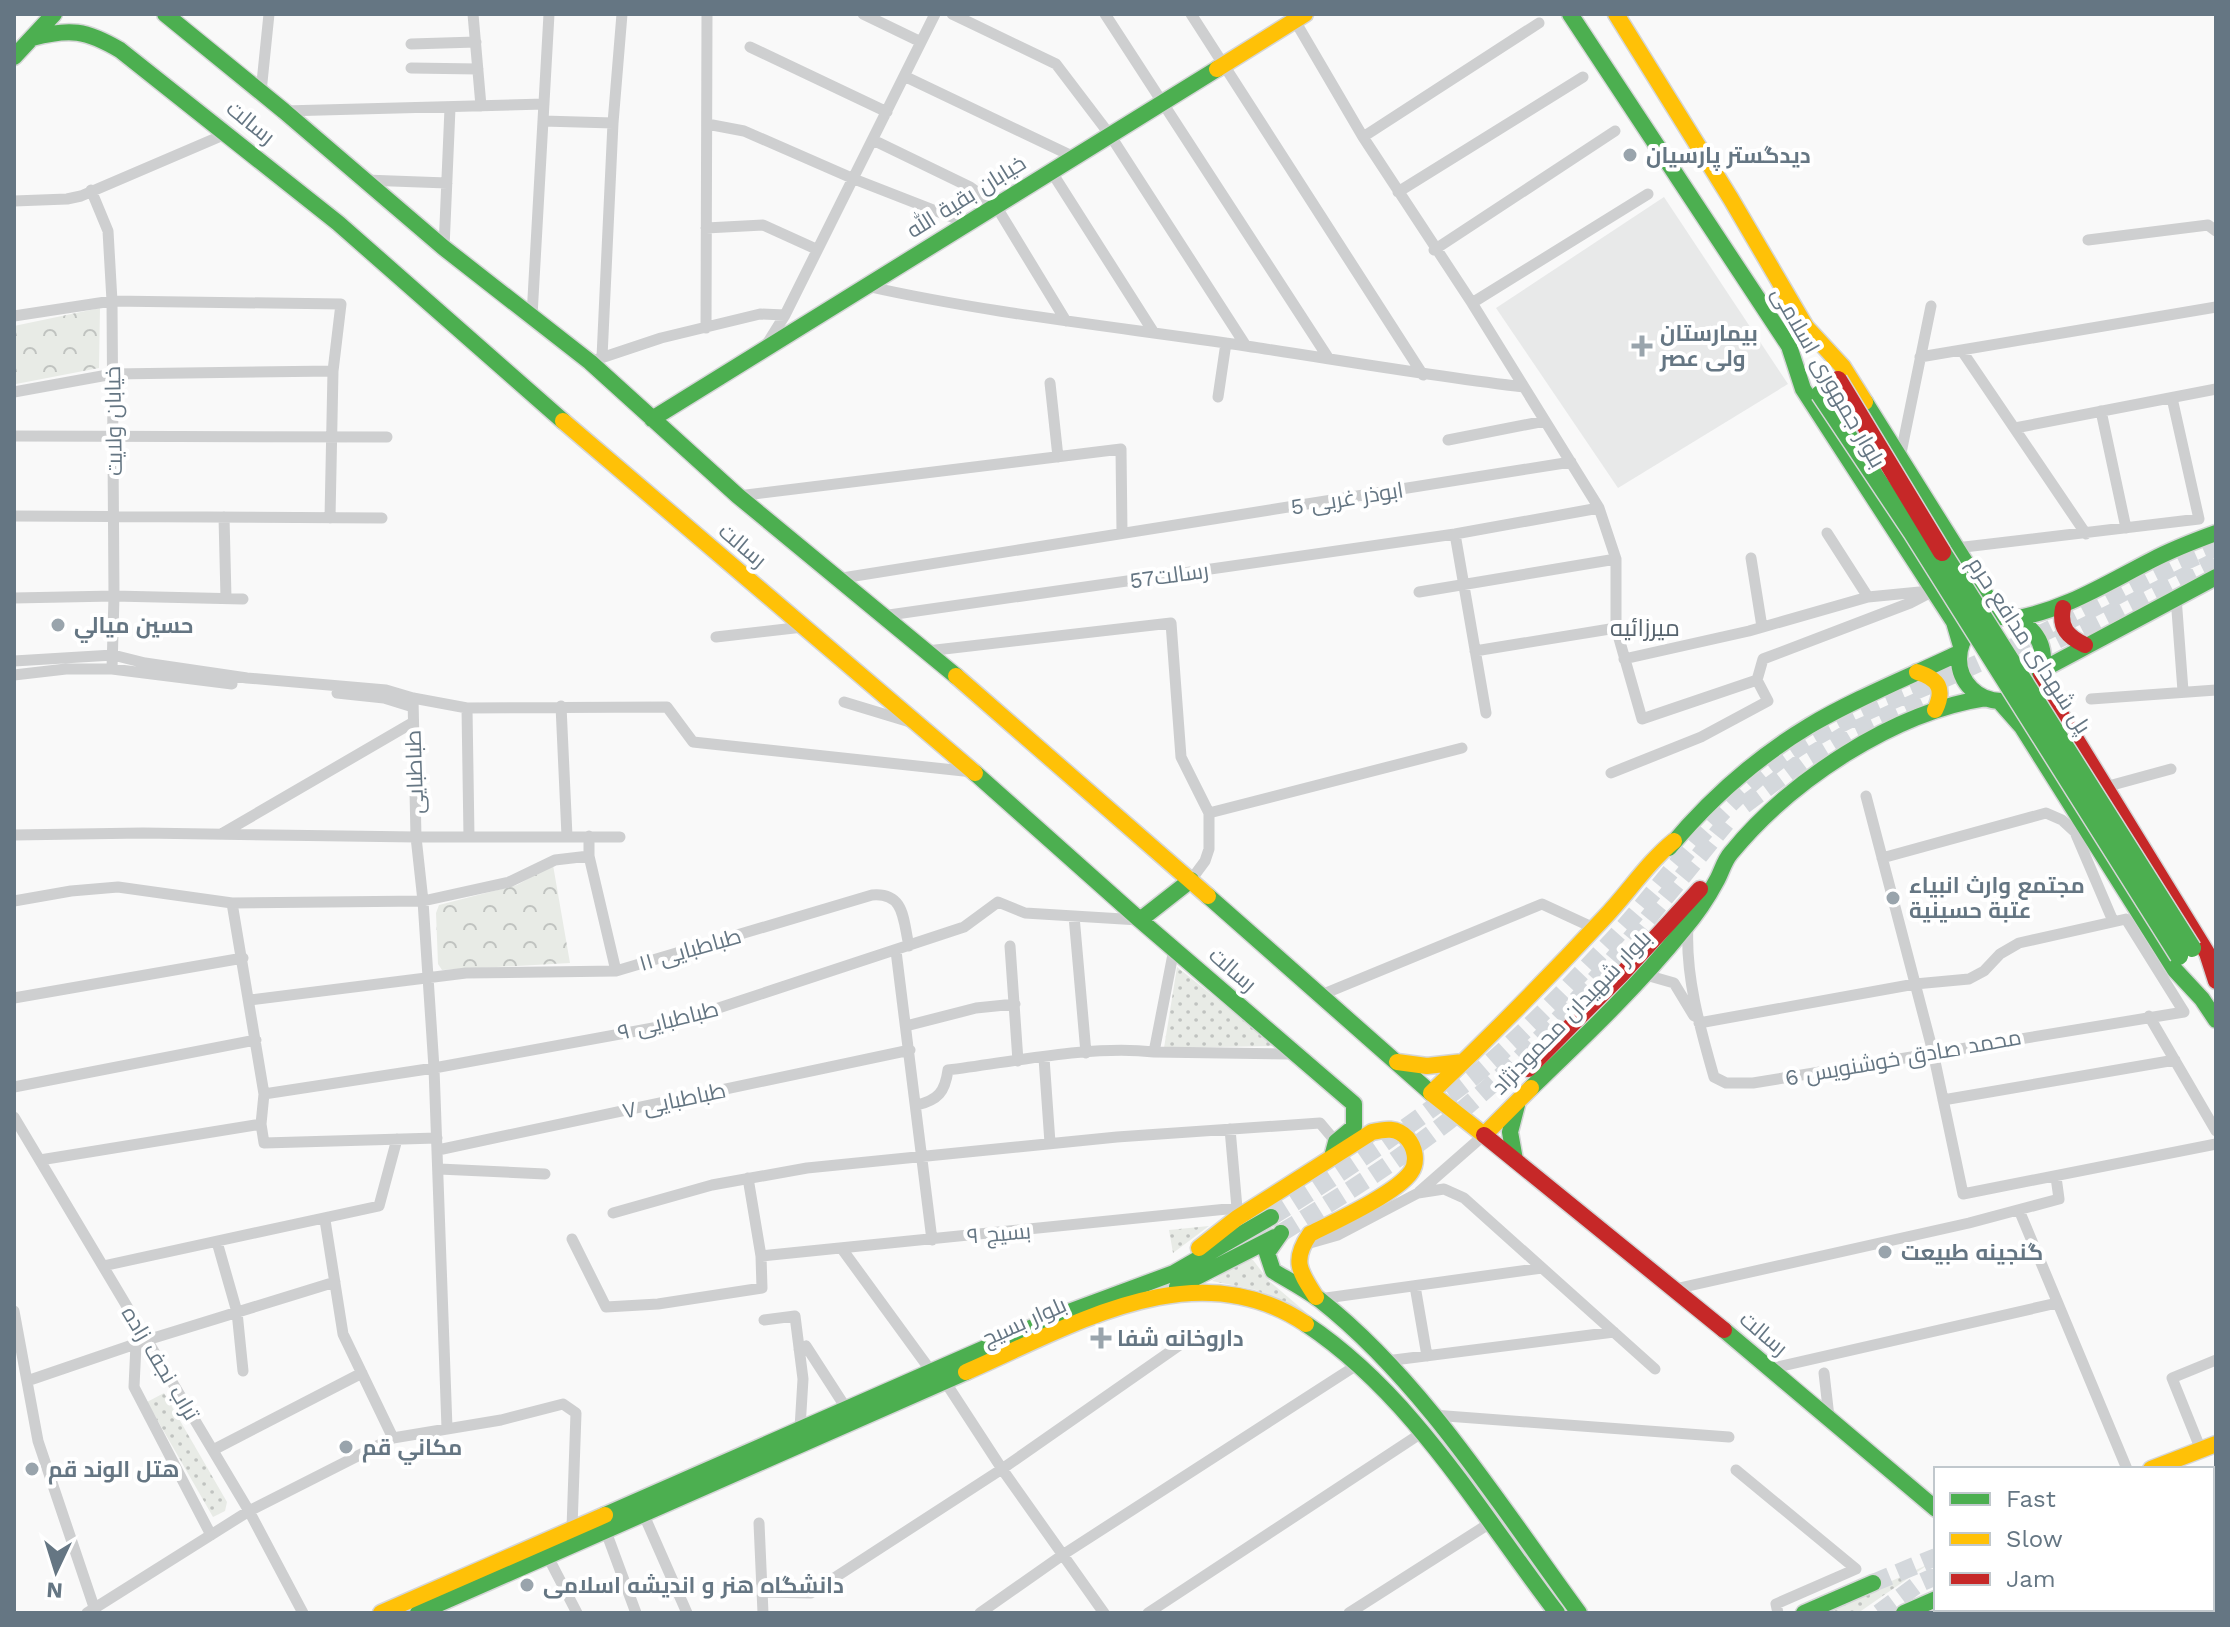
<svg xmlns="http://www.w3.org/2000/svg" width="2230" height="1627" viewBox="0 0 2230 1627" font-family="'Work Sans',Cairo,sans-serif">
  <defs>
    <pattern id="grass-dots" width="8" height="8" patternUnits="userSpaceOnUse" patternTransform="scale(2)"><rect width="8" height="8" fill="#e8ebe6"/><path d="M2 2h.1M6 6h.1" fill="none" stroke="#c0c3c0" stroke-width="1.8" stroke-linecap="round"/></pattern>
    <pattern id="park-crowns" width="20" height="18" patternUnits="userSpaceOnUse" patternTransform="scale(2)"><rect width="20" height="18" fill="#e8ebe6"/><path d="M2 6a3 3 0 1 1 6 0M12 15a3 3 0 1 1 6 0" fill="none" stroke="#c0c3c0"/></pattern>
  </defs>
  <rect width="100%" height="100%" fill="#f9f9f9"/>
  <path fill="#e8e9e9" d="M 1664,197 L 1788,384 L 1618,488 L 1496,308 Z"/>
  <path fill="url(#grass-dots)" d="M 1177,967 L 1276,1046 L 1164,1048 Z
    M 1209,1226 L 1173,1253 L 1169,1230 Z
    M 1245,1259 L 1253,1260 L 1269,1281 L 1315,1320 L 1256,1290 L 1212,1281 Z
    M 164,1393 L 227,1502 L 225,1511 L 213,1517 L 147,1402 Z
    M 1929,1564 L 1858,1613 L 1821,1613 Z"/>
  <path fill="url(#park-crowns)" d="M 100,308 L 99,368 L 16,384 L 14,326 Z
    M 553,865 L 570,963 L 442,970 L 438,964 L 436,913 L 439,905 L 517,885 Z"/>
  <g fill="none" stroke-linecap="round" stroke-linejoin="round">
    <path stroke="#d4d8dc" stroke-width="18" stroke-dasharray="18 9" stroke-linecap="butt" d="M 2057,640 L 2216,561
      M 1744,805 L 1808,757 L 1848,733 L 1921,700
      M 1271,1217 C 1332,1179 1393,1138 1451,1094 C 1504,1055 1559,997 1604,949 C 1660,890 1704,822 1767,770 C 1815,731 1871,709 1927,686 C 1969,668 2012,648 2053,628 C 2108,602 2159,571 2216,548
      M 1281,1233 C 1345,1194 1409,1154 1467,1106 C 1566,1023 1645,922 1726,823
      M 1873,1583 L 1936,1557
      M 1879,1613 L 1918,1584 L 1936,1576"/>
    <defs>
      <path id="fast" d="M 165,14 L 284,111 L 444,248 L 590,362 L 738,496 L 956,676
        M 1570,14 L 1789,346 L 1803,389 L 1954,622 L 1961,646
        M 32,38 C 70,28 86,30 120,50 L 338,223 L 563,421
        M 14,57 L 54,14
        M 1865,402 L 1989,600 L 2006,617
        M 652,419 L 1217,69
        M1959 659a42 42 0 1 1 84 0a42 42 0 1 1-84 0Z
        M 2013,619 C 2065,610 2105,584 2152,560 C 2173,549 2194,541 2216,533
        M 2042,670 L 2216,577
        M 1999,701 L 2022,727 L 2175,970 L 2202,999 L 2216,1020
        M 975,773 L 1140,920 L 1354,1104 L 1354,1127 L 1336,1142 L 1332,1157
        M 1669,848 C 1708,801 1756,758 1809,726 C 1854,699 1911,676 1959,653
        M 1208,896 L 1431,1093
        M 1140,920 L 1191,880
        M 1531,1088 C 1584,1037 1637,987 1683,930 C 1696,915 1708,897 1717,880 C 1722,871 1724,861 1731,853 C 1790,781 1893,712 1986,698
        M 1515,1160 L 1510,1132 L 1517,1105
        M 1281,1233 L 1267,1253 L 1273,1271 C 1288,1280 1305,1289 1320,1300 C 1423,1381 1501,1507 1579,1613
        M 1177,1287 L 1275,1237
        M 1306,1324 C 1413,1395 1480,1513 1557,1613
        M 1724,1330 L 1936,1509
        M 605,1515 L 1058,1316 L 1174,1273 L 1271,1217
        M 1969,1609 L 1974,1613
        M 2044,1609 L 2048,1613
        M 418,1613 L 966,1372
        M 1804,1613 L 1873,1583
        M 1904,1613 L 1936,1599"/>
      <path id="slow" d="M 1616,14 L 1731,199 L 1806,327 L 1843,367 L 1865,402
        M 1217,69 L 1305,14
        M 563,421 L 975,773
        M 1917,672 C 1939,679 1945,689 1935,710
        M 956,676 L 1208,896
        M 1397,1062 L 1427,1066 L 1463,1062
        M 1531,1088 L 1484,1135 L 1431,1093 C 1491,1036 1548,978 1604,918 C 1628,893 1647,863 1674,841
        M 1199,1248 L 1237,1218 L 1372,1132 C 1385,1129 1397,1127 1407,1138 C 1415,1147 1418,1162 1411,1172 C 1397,1193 1334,1222 1310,1234 C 1291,1261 1300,1272 1316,1297
        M 966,1372 C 1072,1326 1195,1249 1306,1324
        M 2151,1469 L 2216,1444
        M 381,1613 L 605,1515"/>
      <path id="jam" d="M 2063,608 C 2059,628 2068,637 2085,645
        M 2041,674 L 2055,705 L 2207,953 L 2216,981
        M 1528,1069 L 1622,974 L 1700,889
        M 1484,1135 L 1724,1330"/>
    </defs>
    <use href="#fast" stroke="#d5d6d7" stroke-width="19"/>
    <use href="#slow" stroke="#d5d6d7" stroke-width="19"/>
    <use href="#jam" stroke="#d5d6d7" stroke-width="19"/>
    <path stroke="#cecfd0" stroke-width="11" d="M 473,14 L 481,106
      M 863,14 L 921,42
      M 952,14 L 1056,64 L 1110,135 L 1246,346
      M 1105,14 L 1329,359
      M 1191,14 L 1423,375
      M 1291,14 L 1363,137 L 1472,303 L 1599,508 L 1616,559 L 1616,628 L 1642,719 L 1757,680 L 1763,659 L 1910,603 L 1935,590
      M 411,44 L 476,42
      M 750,47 L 887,112
      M 411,68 L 478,69
      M 904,76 L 1074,157
      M 261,92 L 269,14
      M 284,111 L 544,104
      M 543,121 L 613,123
      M 707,124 L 744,131 L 854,179 L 954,218
      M 1363,137 L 1539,23
      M 873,140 L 970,187 L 996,206 L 1066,321
      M 1051,171 L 1154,333
      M 365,180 L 447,183
      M 91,190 L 108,231 L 112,301 L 114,596 L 112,669
      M 1398,192 L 1583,77
      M 14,201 L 67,199 L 81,196 L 228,133
      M 706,228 L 763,225 L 816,249
      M 2088,240 L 2208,225 L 2216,231
      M 444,248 L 450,108
      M 1434,250 L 1615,131
      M 866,286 C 991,314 1119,327 1246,346 C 1339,360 1431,376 1524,387
      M 1472,303 L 1648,194
      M 14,316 L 112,301 L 341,304 L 333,371 L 330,518
      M 532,316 L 549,14
      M 706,328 L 707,14
      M 765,347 L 785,315 L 935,14
      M 1962,351 L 2086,534
      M 602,357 L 613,123 L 622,14
      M 1920,357 L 2216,307
      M 598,359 L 661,338 L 760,314 L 785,315
      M 1050,383 L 1058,457
      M 14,392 L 113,374 L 333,371
      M 1218,397 L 1226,343
      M 2101,411 L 2126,528
      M 2015,428 L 2216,389
      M 14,436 L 387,437
      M 1448,440 L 1545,421
      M 1900,458 L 1931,306
      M 738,496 L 1121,449 L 1122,533
      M 14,516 L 382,518
      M 224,517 L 226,598
      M 1827,533 L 1868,597
      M 1455,534 L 1486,713
      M 1956,548 L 2199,519 L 2172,398
      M 1751,558 L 1762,627
      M 836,579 L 1571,462
      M 1419,592 L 1616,559
      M 2176,597 L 2183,691
      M 14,598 L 114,596 L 243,599
      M 882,616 L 1455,534 L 1599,508
      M 716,637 L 803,627
      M 927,651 L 1171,623 L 1181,757 L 1209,813 L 1209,849 L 1205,861 L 1191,880
      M 1475,651 L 1616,628
      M 1624,659 L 1749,631 L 1868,597 L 1930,591
      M 14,661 L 113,655 L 145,663 L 247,678 L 386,690 L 413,698 L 467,708 L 667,707 L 693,742 L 973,772
      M 14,675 L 66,669 L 112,669 L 232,684
      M 337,693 L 384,698 L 413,707
      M 413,698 L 416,837 L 423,901 L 434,1068 L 447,1428
      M 2091,699 L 2216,690
      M 844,702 L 910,722
      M 561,706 L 567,836
      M 467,708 L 469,837
      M 1611,773 L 1701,737 L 1768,701 L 1757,680
      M 2105,787 L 2171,769
      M 1866,796 L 1933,1052 L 1963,1194 L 2216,1144
      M 1209,813 L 1462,748
      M 223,833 L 412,723
      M 14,835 L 143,833 L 416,837 L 620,837
      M 589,836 L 589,856 L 616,971
      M 1882,858 L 2046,813 L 2062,820 L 2075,832 L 2113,921
      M 14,901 L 71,891 L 118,887 L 232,903 L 423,901 L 509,882 L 555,860 L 589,856
      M 232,903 L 264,1094 L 261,1124 L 264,1143 L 437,1138
      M 1074,916 L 1086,1053
      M 1688,925 C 1685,976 1700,1028 1714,1077 L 1726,1083 L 1753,1083 L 2184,1012 L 2126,919 L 2019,943 L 2000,954 L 1984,971 L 1969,979 L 1915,984 L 1699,1023
      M 1010,946 L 1018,1061
      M 1174,949 L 1154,1052 L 1294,1054
      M 896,951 L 932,1240
      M 1646,975 L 1674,983 L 1694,1016
      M 1321,995 L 1542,904 L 1594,928
      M 14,998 L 243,958
      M 250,1000 L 466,973 L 616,971 L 872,895 C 905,892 903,920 909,946
      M 2149,1016 L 2216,1131
      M 906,1026 L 976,1008 L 1015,1004
      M 1044,1058 L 1050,1143
      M 14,1087 L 256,1040
      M 264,1094 L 434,1068 L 664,1026 L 964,927 L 998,902 L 1025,913 L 1139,920
      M 1943,1100 L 2175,1060
      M 917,1105 C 938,1100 945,1092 948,1070 C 1013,1062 1089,1045 1154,1052
      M 14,1117 L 249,1511 L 303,1613
      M 438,1150 L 910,1050
      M 40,1160 L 261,1124
      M 439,1169 L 545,1174
      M 1419,1192 L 1484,1135
      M 2019,1210 L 2127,1469
      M 613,1213 L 712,1185 L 807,1168 L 1117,1137 L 1320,1123 L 1336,1142
      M 325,1220 L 343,1334 L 393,1438
      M 572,1239 L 606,1307 L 658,1304 L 762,1288 L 761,1256 L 748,1178
      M 217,1242 L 237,1312 L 243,1371
      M 1303,1245 L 1338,1235 L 1418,1193 L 1444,1189 L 1464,1198 L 1655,1369
      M 842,1249 L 931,1371
      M 761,1256 L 1237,1208 L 1230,1129
      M 103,1266 L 379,1206 L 397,1139
      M 1415,1286 L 1427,1356
      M 1675,1289 L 1969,1223 L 2059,1199 L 2056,1177
      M 1319,1299 L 1542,1268
      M 14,1311 L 38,1441 L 96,1613
      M 764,1320 L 795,1316 L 803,1379 L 800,1428
      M 136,1344 L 134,1387 L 211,1535
      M 799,1349 L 806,1346 L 846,1408
      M 1386,1361 L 1614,1332
      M 1769,1369 L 2057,1303
      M 1824,1373 L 1829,1417
      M 27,1381 L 147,1340 L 335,1282
      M 946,1383 L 1002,1469 L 1104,1613
      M 1433,1415 L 1729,1437
      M 213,1450 L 362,1373
      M 2201,1450 L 2172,1378 L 2216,1360
      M 1736,1470 L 1856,1569 L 1776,1604 L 1778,1613
      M 643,1513 L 687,1613
      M 759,1523 L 763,1613
      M 605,1529 L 636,1613
      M 547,1555 L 577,1613
      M 2212,1573 L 2216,1571
      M 762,1592 L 811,1593 L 1002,1469 L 1194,1335
      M 87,1613 L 249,1511 L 393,1438 L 501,1420 L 563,1404 L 576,1413 L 572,1528
      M 980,1613 L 1064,1554 L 1360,1363
      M 1148,1613 L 1423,1432
      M 1349,1613 L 1490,1523
      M 2131,1613 L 2139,1609"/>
    <use href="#fast" stroke="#4caf50" stroke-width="16"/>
    <use href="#slow" stroke="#ffc107" stroke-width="16"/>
    <use href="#jam" stroke="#c62828" stroke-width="16"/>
    <defs>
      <path id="fast-bridge" d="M 1820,394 L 1912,532 L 2179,956
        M 1942,552 L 2192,948"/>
      <path id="jam-bridge" d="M 1838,380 L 1942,552"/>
    </defs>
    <use href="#fast-bridge" stroke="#d5d6d7" stroke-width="21" stroke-linecap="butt"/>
    <use href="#jam-bridge" stroke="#d5d6d7" stroke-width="21" stroke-linecap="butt"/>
    <use href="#fast-bridge" stroke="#4caf50" stroke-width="18"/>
    <use href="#jam-bridge" stroke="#c62828" stroke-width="18"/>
  </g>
  <g fill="#99a4ac" stroke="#fff" stroke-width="3">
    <circle cx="1630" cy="155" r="8"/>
    <path d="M1638 334h8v8h8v8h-8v8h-8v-8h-8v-8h8z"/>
    <circle cx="58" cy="625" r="8"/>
    <circle cx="1893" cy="898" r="8"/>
    <circle cx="1885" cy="1252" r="8"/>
    <path d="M1097 1326h8v8h8v8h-8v8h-8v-8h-8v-8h8z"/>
    <circle cx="346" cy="1447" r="8"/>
    <circle cx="32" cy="1469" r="8"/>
    <circle cx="527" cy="1585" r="8"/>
  </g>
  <g text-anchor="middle" stroke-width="8" stroke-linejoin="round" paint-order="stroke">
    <g font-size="22" fill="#657683" stroke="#fff">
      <text transform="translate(251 122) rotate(39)" y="8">رسالت</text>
      <text transform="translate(966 196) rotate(-32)" y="8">خیابان بقیة الله</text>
      <text transform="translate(1829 377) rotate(60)" y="8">بلوار جمهوری اسلامی</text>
      <text transform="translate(113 421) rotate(-91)" y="8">خیابان ولایت</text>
      <text transform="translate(1347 498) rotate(-9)" y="8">ابوذر غربی 5</text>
      <text transform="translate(743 545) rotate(40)" y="8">رسالت</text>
      <text transform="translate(1169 575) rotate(-8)" y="8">رسالت57</text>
      <text transform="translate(2030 645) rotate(57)" y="8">پل شهدای مدافع حرم</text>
      <text transform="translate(414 772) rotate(-92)" y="8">طباطبایی</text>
      <text transform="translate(690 949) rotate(-16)" y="8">طباطبایی ۱۱</text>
      <text transform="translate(1233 969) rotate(41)" y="8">رسالت</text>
      <text transform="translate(1571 1012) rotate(-46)" y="8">بلوار شهیدان محمودنژاد</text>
      <text transform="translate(668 1020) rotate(-14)" y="8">طباطبایی ۹</text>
      <text transform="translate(1903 1057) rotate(-10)" y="8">محمد صادق خوشنویس 6</text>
      <text transform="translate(674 1100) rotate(-12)" y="8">طباطبایی ۷</text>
      <text transform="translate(999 1233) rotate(-5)" y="8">بسیج ۹</text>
      <text transform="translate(1024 1321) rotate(-24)" y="8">بلوار بسیج</text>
      <text transform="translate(1764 1333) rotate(40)" y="8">رسالت</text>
      <text transform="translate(161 1363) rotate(59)" y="8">تراب نجف زاده</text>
    </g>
    <g font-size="22" font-weight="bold" fill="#657683" stroke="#fff" text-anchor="start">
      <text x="1646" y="163">دیدگستر پارسیان</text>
      <text x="1660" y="341">بیمارستان<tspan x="1660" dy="25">ولی عصر</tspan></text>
      <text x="74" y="633">حسين ميالي</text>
      <text x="1909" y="893">مجتمع وارث انبياء<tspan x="1909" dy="25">عتبة حسينية</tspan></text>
      <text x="1901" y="1260">گنجینه طبیعت</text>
      <text x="1117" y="1346">داروخانه شفا</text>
      <text x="362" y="1455">مكاني قم</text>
      <text x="48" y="1477">هتل الوند قم</text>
      <text x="543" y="1593">دانشگاه هنر و اندیشه اسلامی</text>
    </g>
    <g font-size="24" fill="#57646e" stroke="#fff">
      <text x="1645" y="636">میرزائیه</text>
    </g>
  </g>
  <rect width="2230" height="1627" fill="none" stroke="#657683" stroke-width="32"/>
  <rect x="1934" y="1467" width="280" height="144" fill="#ffffff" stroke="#c1c8cd" stroke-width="2"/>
  <rect x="1950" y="1493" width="40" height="12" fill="#4caf50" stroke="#c1c8cd" stroke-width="2"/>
  <text x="2006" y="1507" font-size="24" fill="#657683">Fast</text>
  <rect x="1950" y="1533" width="40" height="12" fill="#ffc107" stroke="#c1c8cd" stroke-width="2"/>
  <text x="2006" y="1547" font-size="24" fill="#657683">Slow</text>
  <rect x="1950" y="1573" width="40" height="12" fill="#c62828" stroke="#c1c8cd" stroke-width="2"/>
  <text x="2006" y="1587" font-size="24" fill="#657683">Jam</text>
  <g transform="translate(56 1571) rotate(184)" stroke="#ffffff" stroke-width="6" paint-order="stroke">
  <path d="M0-6L14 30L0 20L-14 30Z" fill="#657683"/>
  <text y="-12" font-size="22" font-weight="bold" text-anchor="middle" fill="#657683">N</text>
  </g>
</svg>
